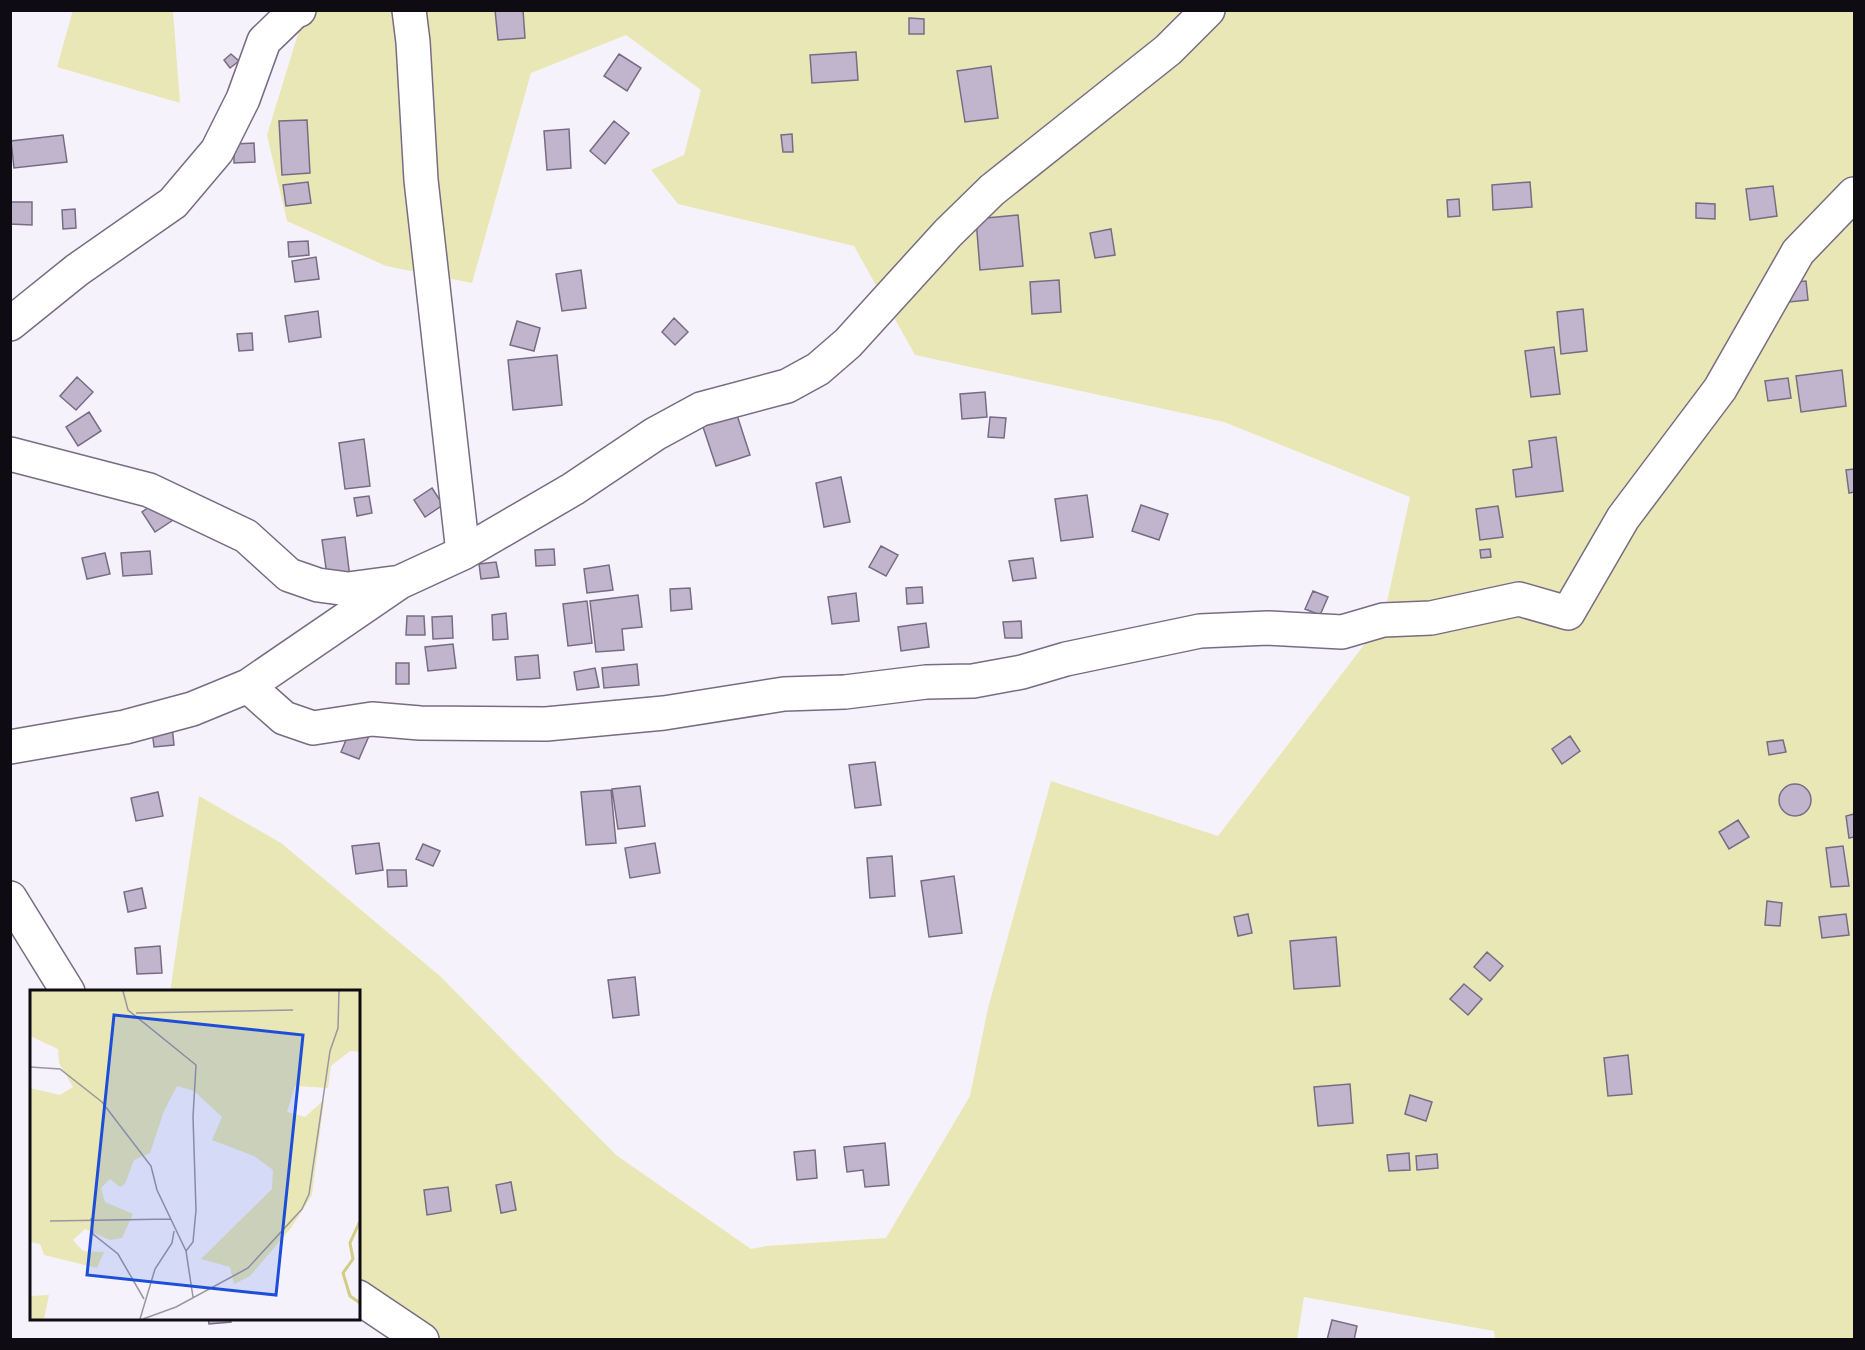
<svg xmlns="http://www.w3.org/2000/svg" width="1865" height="1350" viewBox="0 0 1865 1350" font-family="Raleway,sans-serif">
  <rect width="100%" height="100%" fill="#f6f2fc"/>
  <path fill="#e9e7b6" d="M 73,10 L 173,11 L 180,103 L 57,67 Z
    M 305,11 L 1854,11 L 1854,1339 L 1495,1339 L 1494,1331 L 1304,1297 L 1297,1340 L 397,1339 L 359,1316 L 358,992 L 170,992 L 199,796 L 281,843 L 440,976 L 616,1155 L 751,1249 L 766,1246 L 886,1238 L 970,1096 L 988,1008 L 1051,781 L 1218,836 L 1383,620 L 1410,497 L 1224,422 L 915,355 L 854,246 L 678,204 L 651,170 L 684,155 L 701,90 L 626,35 L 531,73 L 472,283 L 386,266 L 287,221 L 267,135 Z"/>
  <path fill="#c1b5ce" stroke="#776d83" stroke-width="1.5" d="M 495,10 L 523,10 L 525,38 L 498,40 Z
    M 909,18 L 924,19 L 924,34 L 909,34 Z
    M 856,52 L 858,80 L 812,83 L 810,55 Z
    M 231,54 L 239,61 L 230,68 L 224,60 Z
    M 619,54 L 641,68 L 627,91 L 604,76 Z
    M 991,66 L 998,118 L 965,122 L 957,71 Z
    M 307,120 L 310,173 L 282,175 L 279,121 Z
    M 614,121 L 629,133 L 605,164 L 590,151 Z
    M 569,129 L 571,168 L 547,170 L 544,131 Z
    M 792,134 L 793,152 L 783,152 L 781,135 Z
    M 63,135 L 67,162 L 14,168 L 11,141 Z
    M 254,143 L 255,162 L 234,163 L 234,144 Z
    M 308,182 L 311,203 L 286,206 L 283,185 Z
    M 1530,182 L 1532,207 L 1493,210 L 1492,185 Z
    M 1773,186 L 1777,216 L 1750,220 L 1746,189 Z
    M 1459,199 L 1460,216 L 1448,217 L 1447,200 Z
    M 10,202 L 32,202 L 32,225 L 10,224 Z
    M 1696,203 L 1715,204 L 1715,219 L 1696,218 Z
    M 75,209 L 76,228 L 63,229 L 62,210 Z
    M 1018,215 L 1023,266 L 980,270 L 976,219 Z
    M 1111,229 L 1115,255 L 1095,258 L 1090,233 Z
    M 308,241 L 309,255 L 289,257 L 288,242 Z
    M 316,257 L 319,279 L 295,282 L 292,261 Z
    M 581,270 L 586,308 L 562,311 L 556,274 Z
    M 1059,280 L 1061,312 L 1032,314 L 1030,282 Z
    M 1806,281 L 1808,300 L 1789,302 L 1787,283 Z
    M 1583,309 L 1587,351 L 1561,354 L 1557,312 Z
    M 318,311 L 321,337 L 289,342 L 285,316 Z
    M 674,318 L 688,332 L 675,345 L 662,332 Z
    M 517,321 L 540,328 L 534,351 L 510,345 Z
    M 252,333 L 253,350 L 239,351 L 237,334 Z
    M 1554,347 L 1560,394 L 1531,397 L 1525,351 Z
    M 557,355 L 562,405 L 513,410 L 508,360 Z
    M 1842,370 L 1846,406 L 1801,412 L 1796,376 Z
    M 77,377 L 93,392 L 76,410 L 60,396 Z
    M 1788,378 L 1791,398 L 1768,401 L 1765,381 Z
    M 985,392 L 987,417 L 962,419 L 960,394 Z
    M 89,412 L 101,431 L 78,446 L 66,427 Z
    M 736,412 L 750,455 L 716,466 L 702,424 Z
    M 990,417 L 1006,418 L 1004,438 L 988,437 Z
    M 1556,437 L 1563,491 L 1516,497 L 1513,470 L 1532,467 L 1529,441 Z
    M 364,439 L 370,486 L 345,489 L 339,443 Z
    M 1854,469 L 1854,492 L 1849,493 L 1846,470 Z
    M 841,477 L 850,522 L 824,527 L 816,483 Z
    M 432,488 L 443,505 L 425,517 L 414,500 Z
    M 1087,495 L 1093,537 L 1061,541 L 1055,499 Z
    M 369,496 L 372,513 L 357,516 L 354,498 Z
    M 160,499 L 173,520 L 155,532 L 142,512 Z
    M 1141,505 L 1168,514 L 1159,540 L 1132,531 Z
    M 1498,506 L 1503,537 L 1480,540 L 1476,509 Z
    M 345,537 L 350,578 L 328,582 L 322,540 Z
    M 881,546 L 898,555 L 886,576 L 869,567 Z
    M 554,549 L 555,565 L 536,566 L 535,550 Z
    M 1490,549 L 1491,557 L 1481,558 L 1480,550 Z
    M 150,551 L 152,574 L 123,576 L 121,553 Z
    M 105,553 L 110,574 L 87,579 L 82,558 Z
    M 1033,558 L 1036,578 L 1013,581 L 1009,561 Z
    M 496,562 L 499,577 L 481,579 L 479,564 Z
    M 609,565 L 613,590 L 587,593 L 584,569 Z
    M 922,587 L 923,603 L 907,604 L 906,588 Z
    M 690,588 L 692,609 L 671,611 L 670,589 Z
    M 1313,591 L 1328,597 L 1320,615 L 1305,609 Z
    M 856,593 L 859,621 L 832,624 L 828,597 Z
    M 638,595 L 642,627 L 622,629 L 624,650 L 596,652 L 590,601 Z
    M 587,601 L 592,643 L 568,646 L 563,604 Z
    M 506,613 L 508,639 L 493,640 L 492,615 Z
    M 407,616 L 424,616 L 425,635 L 406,635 Z
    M 452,616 L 453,638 L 433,639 L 432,617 Z
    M 1021,621 L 1022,638 L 1005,638 L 1003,622 Z
    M 926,623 L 929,647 L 901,651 L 898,627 Z
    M 453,644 L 456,668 L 428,671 L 425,647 Z
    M 538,655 L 540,678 L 517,680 L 515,657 Z
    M 396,663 L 409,663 L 409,684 L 396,684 Z
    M 637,664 L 639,685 L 604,688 L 602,668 Z
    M 595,668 L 599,687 L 577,690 L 574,672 Z
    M 172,726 L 174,745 L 154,747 L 152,729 Z
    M 351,728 L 369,736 L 359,759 L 341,752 Z
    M 1570,736 L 1580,751 L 1562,764 L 1552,749 Z
    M 1783,740 L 1786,752 L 1769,755 L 1767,742 Z
    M 875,762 L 881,805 L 855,808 L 849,765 Z
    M1779 800a16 16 0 1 1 32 0a16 16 0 1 1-32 0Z
    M 640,786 L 645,826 L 618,829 L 612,789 Z
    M 611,790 L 616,843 L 586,845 L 581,792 Z
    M 158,792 L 163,816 L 136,821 L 131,798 Z
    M 1854,814 L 1854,837 L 1849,838 L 1846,816 Z
    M 1738,820 L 1749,837 L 1729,849 L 1719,832 Z
    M 379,843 L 383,870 L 356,874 L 352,846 Z
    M 655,843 L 660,873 L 630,878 L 625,848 Z
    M 423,844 L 440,851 L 433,866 L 416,859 Z
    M 1843,846 L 1849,886 L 1831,887 L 1826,848 Z
    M 892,856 L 895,896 L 870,898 L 867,858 Z
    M 387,870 L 406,870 L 407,886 L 388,887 Z
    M 954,876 L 962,933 L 929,937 L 921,881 Z
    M 142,888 L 146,908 L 128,912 L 124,892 Z
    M 1767,901 L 1782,903 L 1780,926 L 1765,925 Z
    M 1248,914 L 1252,933 L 1238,936 L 1234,917 Z
    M 1846,914 L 1849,935 L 1822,938 L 1819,917 Z
    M 1336,937 L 1340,986 L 1294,989 L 1290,941 Z
    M 160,946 L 162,973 L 137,974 L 135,948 Z
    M 1487,952 L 1503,966 L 1490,981 L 1474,967 Z
    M 635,977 L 639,1015 L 613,1018 L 608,980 Z
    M 1464,984 L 1482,999 L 1468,1015 L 1450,999 Z
    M 1628,1055 L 1632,1094 L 1608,1096 L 1604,1058 Z
    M 1350,1084 L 1353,1123 L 1318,1126 L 1314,1087 Z
    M 1410,1095 L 1432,1102 L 1426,1121 L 1405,1114 Z
    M 885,1143 L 889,1185 L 865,1187 L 863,1170 L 847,1172 L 844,1147 Z
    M 815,1150 L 817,1178 L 797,1180 L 794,1152 Z
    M 1409,1153 L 1410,1170 L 1389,1171 L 1387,1155 Z
    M 1437,1154 L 1438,1168 L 1417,1170 L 1416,1156 Z
    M 511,1182 L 516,1210 L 501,1213 L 496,1185 Z
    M 448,1187 L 451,1211 L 427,1215 L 424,1190 Z
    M 208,1318 L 230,1318 L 231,1322 L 209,1324 Z
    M 1332,1320 L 1357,1326 L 1354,1340 L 1327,1340 Z"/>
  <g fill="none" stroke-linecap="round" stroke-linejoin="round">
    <defs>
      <path id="minor" d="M 409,10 L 413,42 L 421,180 L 463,553
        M 10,324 L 77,270 L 173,203 L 217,151 L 243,99 L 264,41 L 294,12 L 299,10
        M 10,454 L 149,490 L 246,536 L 289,575 L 318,585 L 348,589 L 393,583
        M 248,686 L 284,718 L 313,728 L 372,719 L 420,723 L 546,724 L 664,713 L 784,694 L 845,692 L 926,682 L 973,681 L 1022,672 L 1066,659 L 1200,631 L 1268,628 L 1342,632 L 1383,620 L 1431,618 L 1519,599 L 1568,613 L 1623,518 L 1720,389 L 1798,252 L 1854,194
        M 10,747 L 125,727 L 192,709 L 248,686 L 400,582 L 463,553 L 573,489 L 655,434 L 701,409 L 787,386 L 818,369 L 848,343 L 948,233 L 992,190 L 1168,50 L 1208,10
        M 10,898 L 68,992
        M 358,1297 L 422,1340"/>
    </defs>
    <use href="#minor" stroke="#776c82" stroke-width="36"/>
    <use href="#minor" stroke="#fff" stroke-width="33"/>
  </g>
  <g transform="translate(30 990)">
    <rect width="330" height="330" fill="#f6f2fc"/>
    <path d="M 0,1 L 330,1 L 330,62 L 320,61 L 301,76 L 298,98 L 265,96 L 257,122 L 275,127 L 294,110 L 282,205 L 261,238 L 220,286 L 204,294 L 200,277 L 171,269 L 242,199 L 243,180 L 224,166 L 182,150 L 192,127 L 164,101 L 147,96 L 134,121 L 120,163 L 104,170 L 95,194 L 90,197 L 80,189 L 71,198 L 75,212 L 103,224 L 92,248 L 80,250 L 55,239 L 43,250 L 53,261 L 74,262 L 67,278 L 14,265 L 10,254 L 0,252 L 0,98 L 30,105 L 43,97 L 29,73 L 28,59 L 0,46 ZM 19,305 L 14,329 L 0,329 L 0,306 Z" fill="#e9e7b6"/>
    <path fill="none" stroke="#d0cd86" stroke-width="3" d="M 330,231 L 320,253 L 323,269 L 313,283 L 320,306 L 330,313"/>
    <path fill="none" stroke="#9a969f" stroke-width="1.5" d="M 93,1 L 98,20 L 166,75 L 163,127 L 166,220 L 163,252 L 156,261M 106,23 L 263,20M 0,77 L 30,79 L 72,112 L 121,176 L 127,200 L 156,261 L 163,307M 61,228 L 63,244 L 88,264 L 114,309M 20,231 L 141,229M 110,329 L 125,279 L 142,253 L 144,241M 113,329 L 146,317 L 218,278 L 272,219 L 279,204 L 300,61 L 308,38 L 309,1"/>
    <path fill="#1d4ed8" fill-opacity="0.15" stroke="#1d4ed8" stroke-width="3" d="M 84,25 L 273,45 L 246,305 L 57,285 Z"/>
    <rect width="330" height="330" fill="none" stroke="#0f0b13" stroke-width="3"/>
  </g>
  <rect width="1865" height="1350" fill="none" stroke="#0f0b13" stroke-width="24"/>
</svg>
